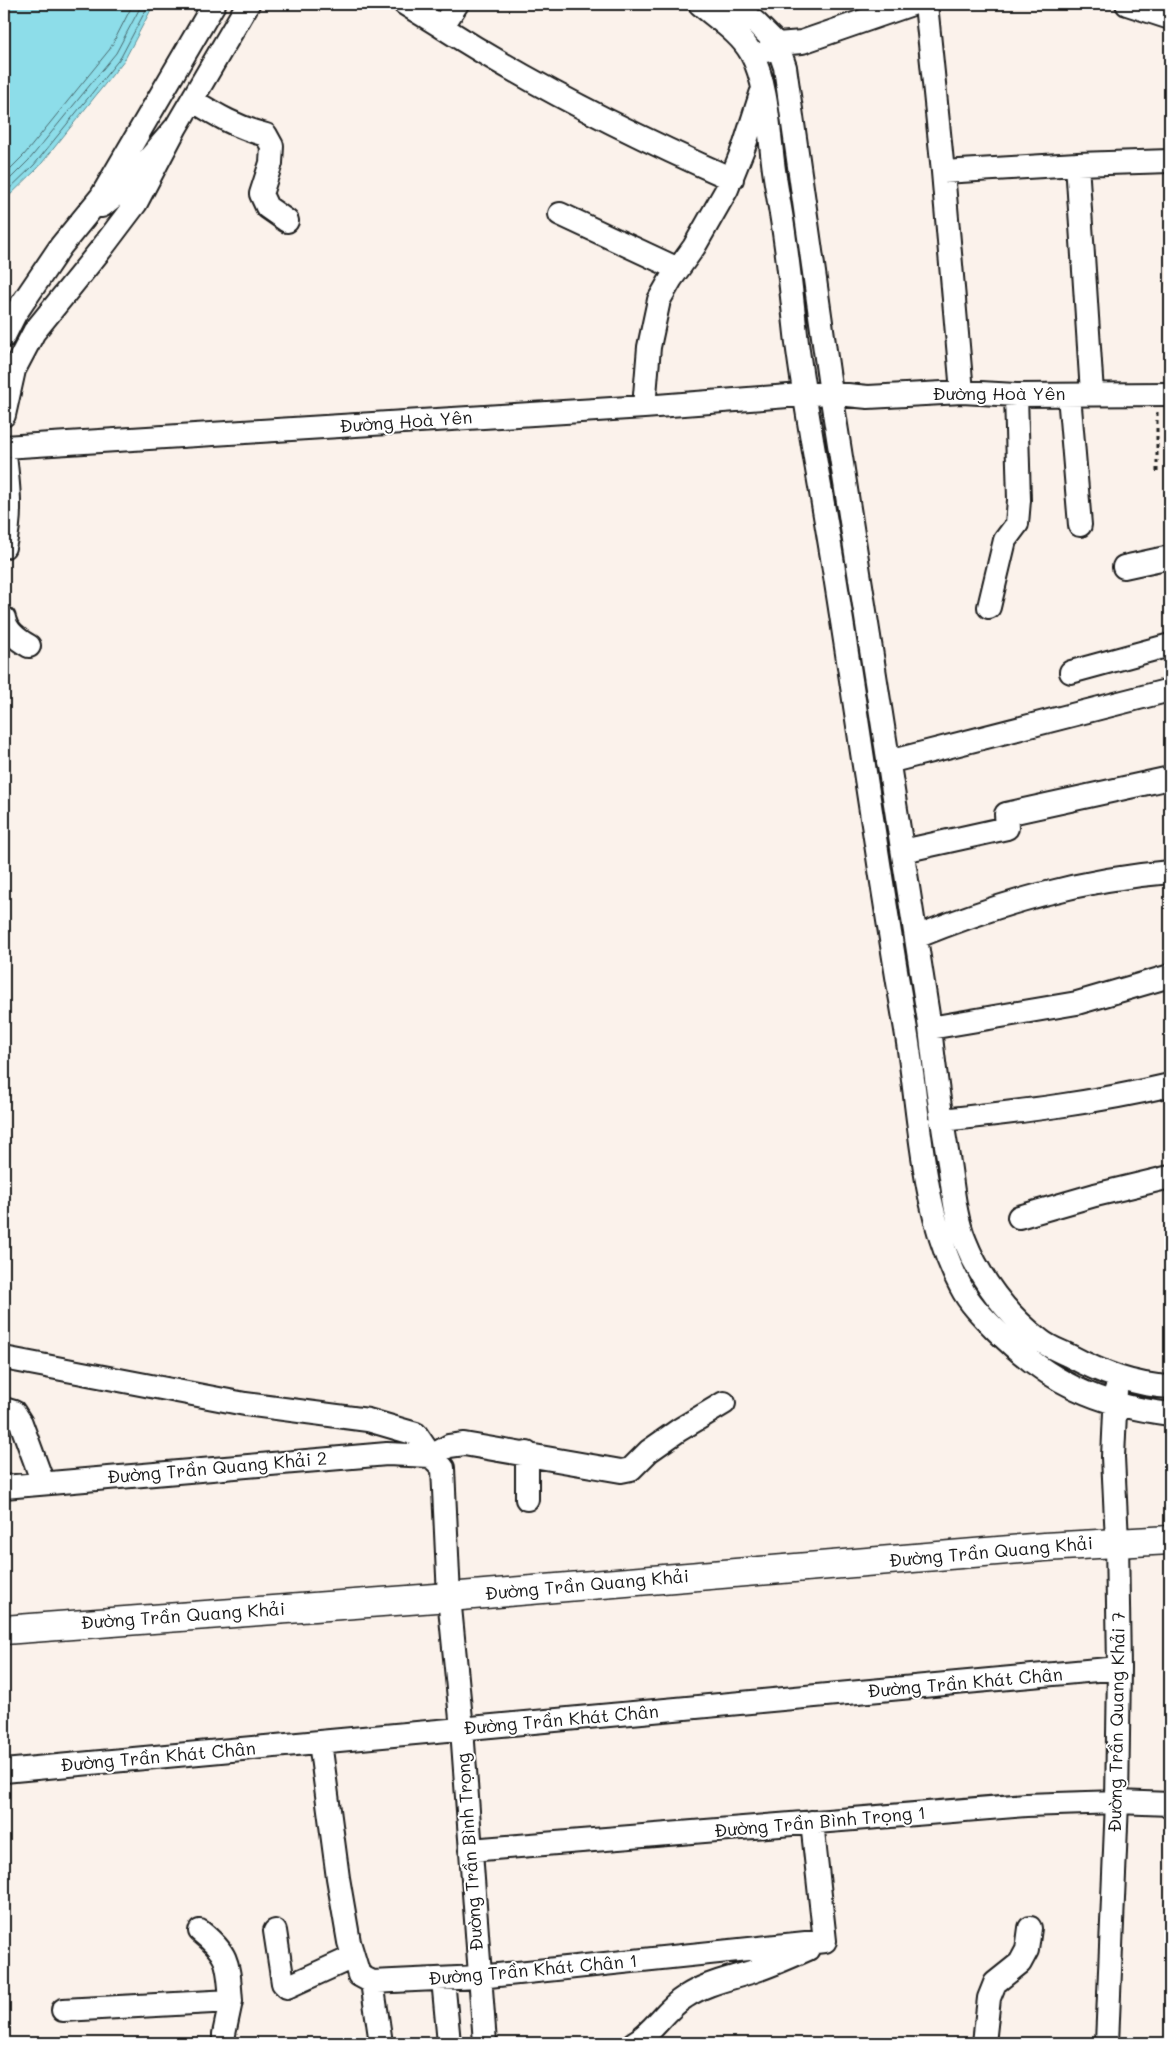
<svg xmlns="http://www.w3.org/2000/svg" width="1174" height="2047" viewBox="0 0 1174 2047" font-family="Mali,sans-serif">
  <rect width="100%" height="100%" fill="#fbf2eb"/>
  <filter id="ink" filterUnits="userSpaceOnUse"><feTurbulence type="fractalNoise" baseFrequency=".02" numOctaves="2"/><feDisplacementMap in="SourceGraphic" scale="10" xChannelSelector="R" yChannelSelector="G"/><feConvolveMatrix kernelMatrix="1 2 1 2 8 2 1 2 1" color-interpolation-filters="sRGB"/></filter>
  <g filter="url(#ink)">
    <path fill="#8ddde9" stroke="#609097" d="M 4,4 L 154,4 L 125,59 L 38,168 L 4,201 Z"/>
    <g fill="none" stroke-linecap="round" stroke-linejoin="round">
      <path stroke="#49696e" stroke-width="1" d="M 4,175 L 24,155 L 110,49 L 133,4
        M 4,185 L 29,160 L 116,53 L 142,4
        M 4,194 L 34,165 L 121,57 L 149,4"/>
      <defs>
        <path id="minor" d="M 405,4 L 442,27
          M 457,4 L 442,27 C 534,86 632,135 732,179
          M 700,4 C 717,19 740,33 751,53 C 768,84 769,134 774,170 C 777,193 782,216 785,240 C 790,274 793,308 797,343 C 807,419 822,494 834,570 C 858,721 879,873 905,1024 C 920,1109 920,1211 961,1287 C 969,1303 983,1317 996,1330 C 1048,1382 1097,1405 1170,1414
          M 733,4 L 756,23 L 777,44 L 785,67 L 831,393 L 930,1028 C 935,1073 941,1118 949,1163 C 953,1189 955,1217 965,1241 C 980,1279 1007,1315 1040,1340 C 1048,1347 1060,1351 1070,1356 C 1102,1373 1133,1385 1170,1387
          M 926,4 L 943,172 L 962,392
          M 1127,4 L 1170,18
          M 766,51 L 777,44 L 802,42 L 912,4
          M 192,100 C 216,115 238,128 266,135 L 272,146 L 271,163 L 261,194 L 267,207 L 287,221
          M 1077,164 L 1092,393
          M 943,172 L 1077,164 L 1170,161
          M 102,206 L 123,189 L 176,127 L 248,4
          M 560,214 L 678,269
          M 4,336 L 15,314 L 61,246 L 101,197 L 214,4
          M 1069,395 L 1080,525
          M 644,407 L 649,347 L 659,300 L 671,279 L 694,247 L 727,189 L 745,144 L 761,94
          M 4,415 L 14,370 L 34,332 L 102,248 L 136,203 L 176,127
          M 4,547 C 13,514 8,481 4,447 L 644,407 L 827,393 L 868,397 L 962,392 L 1016,395 L 1170,394
          M 1124,567 L 1170,557
          M 989,607 L 1005,540 L 1017,524 L 1019,500 L 1016,395
          M 4,618 C 6,631 18,640 29,646
          M 1071,672 L 1170,645
          M 888,762 L 1170,690
          M 903,851 L 1007,828 L 1006,814 L 1170,778
          M 916,937 C 998,904 1081,879 1170,872
          M 930,1028 L 1077,1003 L 1170,976
          M 941,1120 C 1018,1112 1094,1103 1170,1085
          M 1019,1217 L 1095,1195 L 1170,1177
          M 4,1358 L 245,1404 L 368,1420 L 416,1434 L 431,1456 L 443,1468 L 449,1597 L 462,1729 L 485,2043
          M 4,1409 L 14,1412 L 21,1423 L 43,1483
          M 4,1487 L 387,1454 L 431,1456 L 449,1446 L 464,1444 L 621,1471 L 631,1469 L 649,1451 L 679,1430 L 724,1403
          M 527,1499 L 527,1453
          M 320,1742 L 338,1878 L 349,1942 L 359,1975 L 372,1982 L 479,1977 L 825,1941 L 812,1822
          M 4,1771 L 1119,1668
          M 470,1850 L 1026,1805 L 1117,1802 L 1170,1804
          M 200,1931 C 230,1955 228,1964 231,2001
          M 275,1931 L 283,1983 L 287,1987 L 353,1957
          M 443,1979 L 449,2043
          M 372,1982 L 381,2043
          M 63,2010 L 231,2001 L 224,2034 L 224,2043
          M 634,2043 C 654,2032 665,2009 685,1997 C 706,1983 730,1979 754,1971 C 772,1965 790,1957 808,1949
          M 984,2043 L 989,1998 L 995,1983 L 1020,1963 L 1027,1950 L 1030,1928
          M 1107,2043 L 1117,1802 L 1119,1668 L 1117,1541 L 1113,1457 L 1116,1390"/>
        <path id="major" d="M 4,1630 L 449,1597 L 1044,1547 L 1170,1540"/>
      </defs>
      <use href="#minor" stroke="#1c1c1c" stroke-width="26"/>
      <use href="#major" stroke="#1c1c1c" stroke-width="31"/>
      <path stroke="#1c1c1c" stroke-width="3" stroke-dasharray="4 4" stroke-linecap="butt" d="M 1157,412 L 1157,473"/>
      <use href="#minor" stroke="#fff" stroke-width="22"/>
      <use href="#major" stroke="#fff" stroke-width="28"/>
    </g>
  </g>
  <g text-anchor="middle" stroke-width="4" stroke-linejoin="round" paint-order="stroke">
    <g font-size="18" fill="#1c1c1c" stroke="#fff">
      <text x="999" y="400">Đường Hoà Yên</text>
      <text transform="translate(406 422) rotate(-4)" y="6">Đường Hoà Yên</text>
      <text transform="translate(217 1468) rotate(-5)" y="6">Đường Trần Quang Khải 2</text>
      <text transform="translate(991 1552) rotate(-5)" y="6">Đường Trần Quang Khải</text>
      <text transform="translate(587 1585) rotate(-5)" y="6">Đường Trần Quang Khải</text>
      <text transform="translate(183 1616) rotate(-4)" y="6">Đường Trần Quang Khải</text>
      <text transform="translate(965 1683) rotate(-5)" y="6">Đường Trần Khát Chân</text>
      <text transform="translate(561 1720) rotate(-5)" y="6">Đường Trần Khát Chân</text>
      <text transform="translate(1117 1722) rotate(-89)" y="6">Đường Trần Quang Khải 7</text>
      <text transform="translate(158 1757) rotate(-5)" y="6">Đường Trần Khát Chân</text>
      <text transform="translate(820 1822) rotate(-5)" y="6">Đường Trần Bình Trọng 1</text>
      <text transform="translate(470 1852) rotate(-94)" y="6">Đường Trần Bình Trọng</text>
      <text transform="translate(533 1970) rotate(-5)" y="6">Đường Trần Khát Chân 1</text>
    </g>
  </g>
  <rect width="1174" height="2047" fill="none" stroke="#fff" stroke-width="20"/>
  <rect x="10" y="10" width="1154" height="2027" fill="none" stroke="#1c1c1c" stroke-width="2" filter="url(#ink)"/>
</svg>
